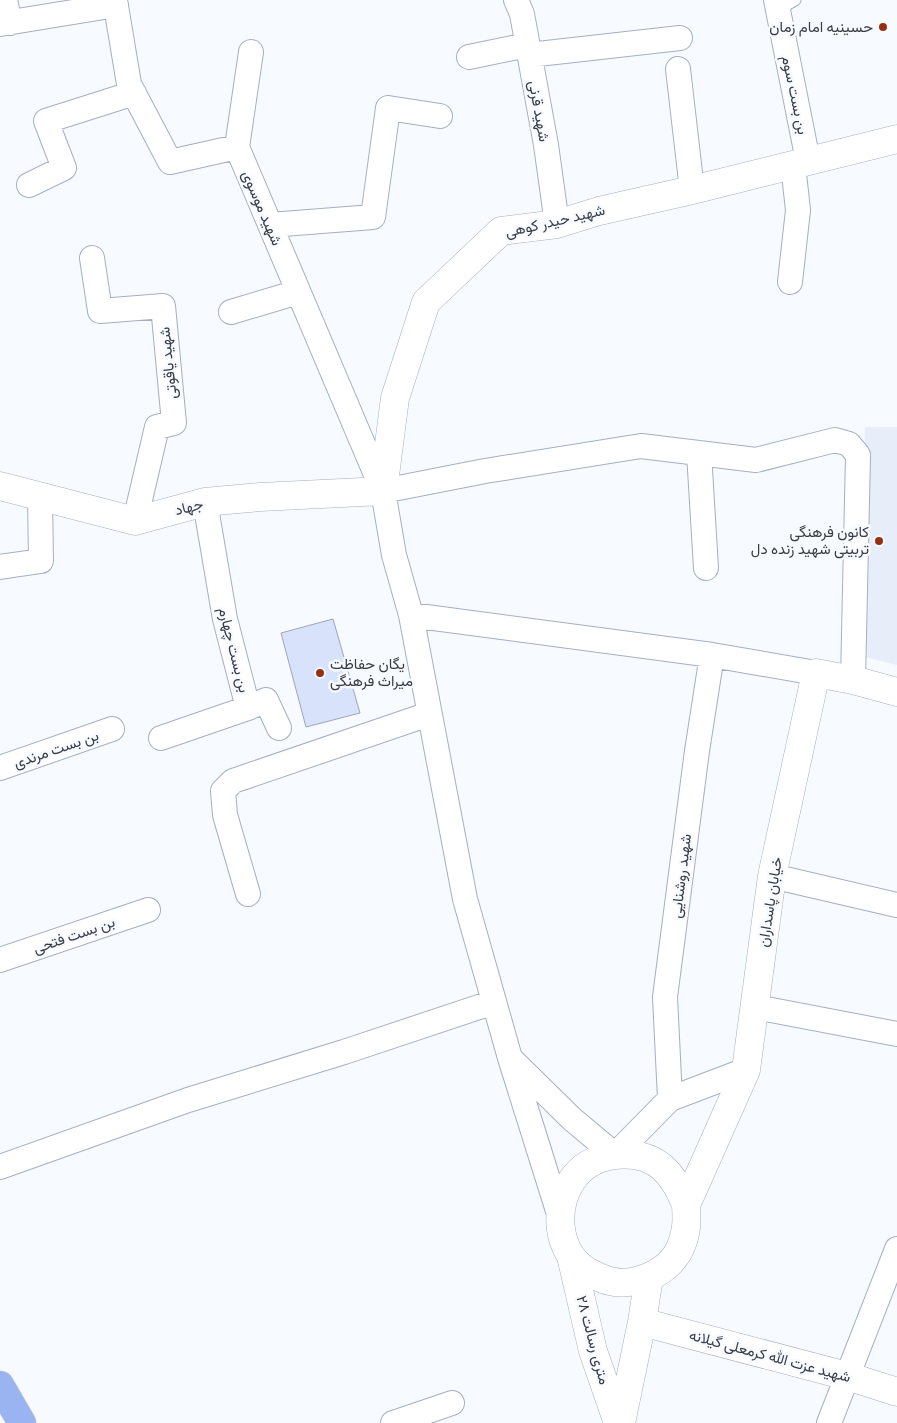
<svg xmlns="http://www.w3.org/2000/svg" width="897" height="1423" viewBox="0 0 897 1423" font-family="'Roboto Condensed',Vazirmatn,sans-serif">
  <rect width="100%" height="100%" fill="#f7faff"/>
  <path fill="#e7edf9" d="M 865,427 L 897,427 L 897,665 L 857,655 Z"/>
  <path fill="#d8e3fb" stroke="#9ba6bc" d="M 333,619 L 360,713 L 306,727 L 281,633 Z"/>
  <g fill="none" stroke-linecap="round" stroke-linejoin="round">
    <defs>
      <path id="lane" d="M 777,10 L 795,0"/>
      <path id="street" d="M 5,0 L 10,23
        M 115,0 L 129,84 L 170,162 L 237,147 L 383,491 L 394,555 L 411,615 L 712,655 L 816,673
        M 516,0 L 522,14 L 546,145 L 557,224
        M 776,0 L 808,161
        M 0,24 L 116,5
        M 529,55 L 680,38
        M 469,57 L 527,45
        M 678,69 L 692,190
        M 237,147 L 251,52
        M 29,185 L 64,168 L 46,121 L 134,93
        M 270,225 L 373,217 L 388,108 L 440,116
        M 92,258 L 100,311 L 163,306 L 174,423 L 157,427 L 135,521
        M 790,282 L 798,210 L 793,165
        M 231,312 L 298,292
        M 699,453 L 706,568
        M 383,491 L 485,471 L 641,446 L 756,460 L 835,440 L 849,444 L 858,455 L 853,680
        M 0,567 L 41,561 L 40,497
        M 411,615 L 465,899 L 510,1058 L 559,1214
        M 248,708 L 266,700 L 279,728
        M 161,738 L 248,708 L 225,619 L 205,502
        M 0,768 L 112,729
        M 772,876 L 897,905
        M 248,894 L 225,815 L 223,791 L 233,781 L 429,714
        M 0,960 L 148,910
        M 755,1007 L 897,1034
        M 513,1061 L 572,1119 L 615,1155 L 670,1099 L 746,1070
        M 670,1099 L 665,997 L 697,751 L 712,655
        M 0,1167 L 188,1100 L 344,1052 L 494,1002
        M 393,1423 L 452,1403
        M 829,1423 L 897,1249"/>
      <path id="secondary" d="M 0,486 L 135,521 L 205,502 L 260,497 L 383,491 L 395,398 L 426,302 L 501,231 L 557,224 L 599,211 L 692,190 L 897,139
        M 686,1205 C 680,1190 674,1178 662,1167 C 638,1147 595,1152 576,1175 C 552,1203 555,1252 588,1272 C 592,1274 597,1276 601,1278 C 629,1291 670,1274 681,1246 C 687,1232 687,1220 686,1205 L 746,1070 L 772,876 L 816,673 L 853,680 L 897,692
        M 571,1256 L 593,1351 L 618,1423
        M 642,1322 L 847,1376 L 897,1392
        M 621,1423 L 642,1322 L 649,1277"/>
      <path id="primary" d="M 0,1385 L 22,1423"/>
    </defs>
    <use href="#lane" stroke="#a4afc5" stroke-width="13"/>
    <use href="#street" stroke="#a4afc5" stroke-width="26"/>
    <use href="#secondary" stroke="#a4afc5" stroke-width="29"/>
    <use href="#primary" stroke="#d3d4d6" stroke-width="29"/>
    <use href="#lane" stroke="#fff" stroke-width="11"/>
    <use href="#street" stroke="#fff" stroke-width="24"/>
    <use href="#secondary" stroke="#fff" stroke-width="28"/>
    <use href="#primary" stroke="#9ab4f1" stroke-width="28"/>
  </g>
  <g fill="#973013" stroke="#f7faff" stroke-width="2">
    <circle cx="883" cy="27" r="5"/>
    <circle cx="879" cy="541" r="5"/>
    <circle cx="320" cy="673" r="5"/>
  </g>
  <g text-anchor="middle" stroke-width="5" stroke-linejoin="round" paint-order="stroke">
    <g font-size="15" fill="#373c45" stroke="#f7faff" text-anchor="end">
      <text x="873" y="32">حسینیه امام زمان</text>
      <text x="869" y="537">کانون فرهنگی<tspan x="869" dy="17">تربیتی شهید زنده دل</tspan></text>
      <text x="330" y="669" text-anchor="start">یگان حفاظت<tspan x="330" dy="17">میراث فرهنگی</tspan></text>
    </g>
    <g font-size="15" fill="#373c45" stroke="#f7faff">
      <text transform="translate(795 95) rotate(78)" y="5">بن بست سوم</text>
      <text transform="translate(539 111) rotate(80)" y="5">شهید قرنی</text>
      <text transform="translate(262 208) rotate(67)" y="5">شهید موسوی</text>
      <text transform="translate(555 221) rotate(-13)" y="5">شهید حیدر کوهی</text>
      <text transform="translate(168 363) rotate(-96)" y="5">شهید یاقوتی</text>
      <text transform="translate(189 507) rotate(-14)" y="5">جهاد</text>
      <text transform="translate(234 650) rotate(76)" y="5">بن بست چهارم</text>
      <text transform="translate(56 749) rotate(-19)" y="5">بن بست مرندی</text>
      <text transform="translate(681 876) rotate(-83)" y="5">شهید روشنایی</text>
      <text transform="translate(770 902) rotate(-81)" y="5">خیابان پاسداران</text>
      <text transform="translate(74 935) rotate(-19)" y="5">بن بست فتحی</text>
      <text transform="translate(593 1340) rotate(75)" y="5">۲۸ متری رسالت</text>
      <text transform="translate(770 1356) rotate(15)" y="5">شهید عزت الله کرمعلی گیلانه</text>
    </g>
  </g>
</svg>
